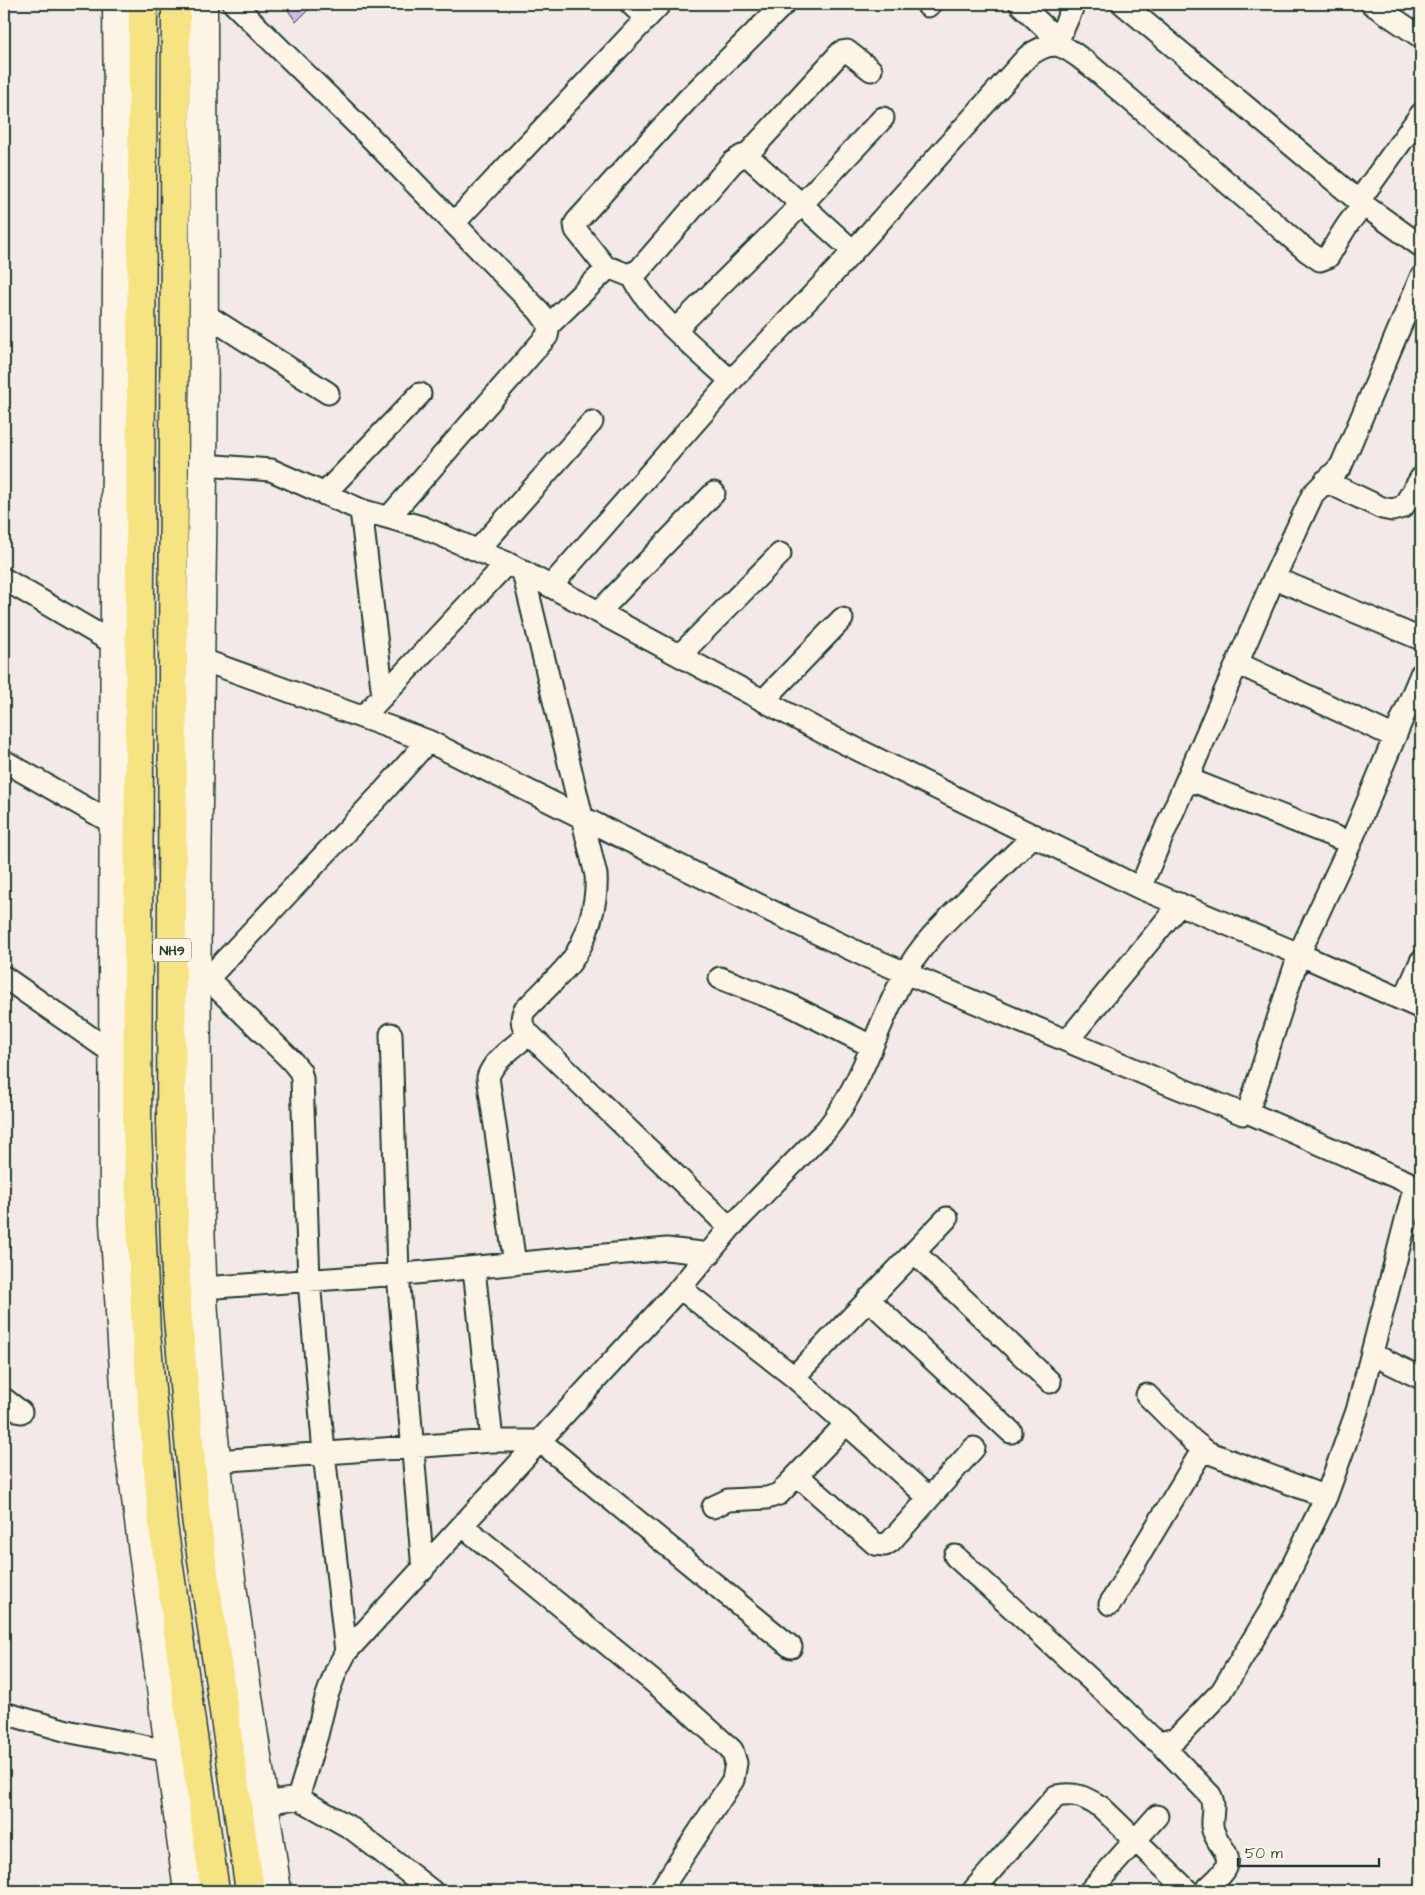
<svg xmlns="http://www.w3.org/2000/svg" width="1425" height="1895" viewBox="0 0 1425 1895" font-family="'Architects Daughter',sans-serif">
  <rect width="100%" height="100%" fill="#f3e9e6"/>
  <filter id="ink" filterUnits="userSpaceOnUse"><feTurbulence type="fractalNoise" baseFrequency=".02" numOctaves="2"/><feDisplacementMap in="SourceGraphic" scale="10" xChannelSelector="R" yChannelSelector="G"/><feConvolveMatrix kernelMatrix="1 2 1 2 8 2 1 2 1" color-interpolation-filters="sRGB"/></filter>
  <g filter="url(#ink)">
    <path fill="#d1b9e8" stroke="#1f3d34" d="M 284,4 L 314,4 L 296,22 Z"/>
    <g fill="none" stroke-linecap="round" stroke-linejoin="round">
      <defs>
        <path id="minor" d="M 234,4 L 372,139 L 539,311 L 549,325 L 547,336 L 389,517
          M 631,4 L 646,18
          M 1020,4 L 1058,40
          M 1123,4 L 1355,198 L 1363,208
          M 1372,4 L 1421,37
          M 928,6 L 930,4
          M 1056,45 L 1074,4
          M 745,157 L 841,52 L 847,51 L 871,70
          M 1358,202 L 1421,114
          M 454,223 L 660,4
          M 607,269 L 576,230 L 575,224 L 577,221 L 687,100 L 784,4
          M 632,275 C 648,311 701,353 731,381
          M 203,313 L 328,393
          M 549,325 L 607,269 L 613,269 L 628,275 L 639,270 L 733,162 L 742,156 L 750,158 L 853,251
          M 676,329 L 802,204 L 883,118
          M 203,465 L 271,470 L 361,510 L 422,527 L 507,563 L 822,732 L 1140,888 L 1299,954 L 1421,1008
          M 1325,481 L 1382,508 L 1392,510 L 1403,507 L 1421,478
          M 324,494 L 420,394
          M 361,510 L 383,696
          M 478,550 L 592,422
          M 523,572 L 596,875 C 598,902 587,941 570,963 C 556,980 539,995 524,1011 C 520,1021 522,1027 529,1034 L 730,1228
          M 1274,578 L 1421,639
          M 4,579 L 115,644
          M 551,586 L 731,381 L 839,267 L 1027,57 C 1056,35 1065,47 1091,66 L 1307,251 L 1320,260 L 1328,257 C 1336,245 1353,208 1368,208 L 1421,246
          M 599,612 L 714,493
          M 680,655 L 780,554
          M 200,659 L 428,741 L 773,912 L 861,954 L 1164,1082 L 1243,1114 L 1247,1112 L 1249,1109 L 1299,954 L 1347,851 L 1421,674
          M 1237,663 L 1395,737
          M 764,700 L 842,619
          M 363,717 L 507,563
          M 4,761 L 114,824
          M 1188,779 L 1351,843
          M 1140,888 L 1274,578 L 1313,494 L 1341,466 L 1421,277
          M 4,977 L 113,1053
          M 720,978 L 790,1005 L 871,1046
          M 208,979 L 291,1060 L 300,1071 L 302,1078 L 309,1281 L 324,1453 L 346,1652
          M 199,988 L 383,792 L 428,741
          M 1404,1000 L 1421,961
          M 391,1034 L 398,1274 L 423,1570
          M 1067,1041 L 1180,904
          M 1247,1112 L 1421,1188
          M 914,1252 L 1050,1382
          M 515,1264 L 488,1077 C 494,1059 516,1046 529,1034
          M 474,1268 L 492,1441
          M 203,1288 L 415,1273 L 667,1249 L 710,1254
          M 680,1288 L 794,1377 L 928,1497
          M 868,1299 L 1011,1432
          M 1372,1354 L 1421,1378
          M 794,1377 L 947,1218
          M 1147,1395 L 1192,1440 L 1207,1452 L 1326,1497
          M 4,1399 L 21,1412
          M 216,1461 L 492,1441 L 540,1441 L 791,1647
          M 797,1475 L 875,1544 L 885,1545 L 891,1541 L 974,1448
          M 713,1507 L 728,1500 L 767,1498 L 779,1494 L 846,1424
          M 463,1526 L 683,1706 L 732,1750 L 736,1763 L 733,1780 L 660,1891
          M 955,1556 L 1122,1708 L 1151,1737 L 1160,1743 L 1176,1739 L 1222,1691 L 1271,1610 L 1326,1497 L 1357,1411 L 1415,1185
          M 1110,1604 L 1203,1449
          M 4,1713 L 71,1732 L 169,1751
          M 1160,1743 L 1210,1795 C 1216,1805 1211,1815 1212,1826 C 1213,1834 1218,1841 1222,1847 C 1237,1867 1218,1877 1205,1891
          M 298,1798 L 317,1735 L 326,1698 L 336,1671 L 346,1652 L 680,1288 L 730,1228 L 826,1130 C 863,1084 877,1025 905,974 C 921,944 947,920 971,896 C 992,876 1013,856 1034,835
          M 264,1803 L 298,1798 L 351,1828 L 432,1891
          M 973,1891 L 1056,1796 C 1076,1792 1084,1797 1101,1807 L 1188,1891
          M 1090,1891 L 1157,1816"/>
        <path id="secondary" d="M 117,4 L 118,112 L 113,944 L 114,1222 L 129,1446 L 188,1891
          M 203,4 C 203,159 205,314 203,470 C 200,745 190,1021 203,1297 C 213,1497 249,1694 277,1891"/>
        <path id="trunk" d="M 143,4 L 137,1131 L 146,1333 L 163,1525 L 215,1891
          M 176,4 L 171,1123 L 177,1308 L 196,1518 L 250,1891"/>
      </defs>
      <use href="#minor" stroke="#1f3d34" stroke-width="25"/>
      <use href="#secondary" stroke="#1f3d34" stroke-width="31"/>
      <use href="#trunk" stroke="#1f3d34" stroke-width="31"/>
      <use href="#minor" stroke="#fcf5e5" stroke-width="21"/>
      <use href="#secondary" stroke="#fcf5e5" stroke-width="28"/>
      <use href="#trunk" stroke="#f6e381" stroke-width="28"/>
    </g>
  </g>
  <g text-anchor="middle" stroke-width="5" stroke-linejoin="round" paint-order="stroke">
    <rect fill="#fcf5e5" stroke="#617469" stroke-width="1" x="153" y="938.5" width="38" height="23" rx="4"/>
    <g font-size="14" font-weight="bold" fill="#1f3d34">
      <text x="172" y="955">NH9</text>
    </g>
  </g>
  <rect width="1425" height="1895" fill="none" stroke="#fcf5e5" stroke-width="20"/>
  <rect x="10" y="10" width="1405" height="1875" fill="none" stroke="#1f3d34" stroke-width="2" filter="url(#ink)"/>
  <path d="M1238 1858v8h141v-8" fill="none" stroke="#1f3d34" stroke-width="2.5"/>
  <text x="1245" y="1858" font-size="15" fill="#1f3d34" stroke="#fcf5e5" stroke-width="4" paint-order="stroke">50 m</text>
</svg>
